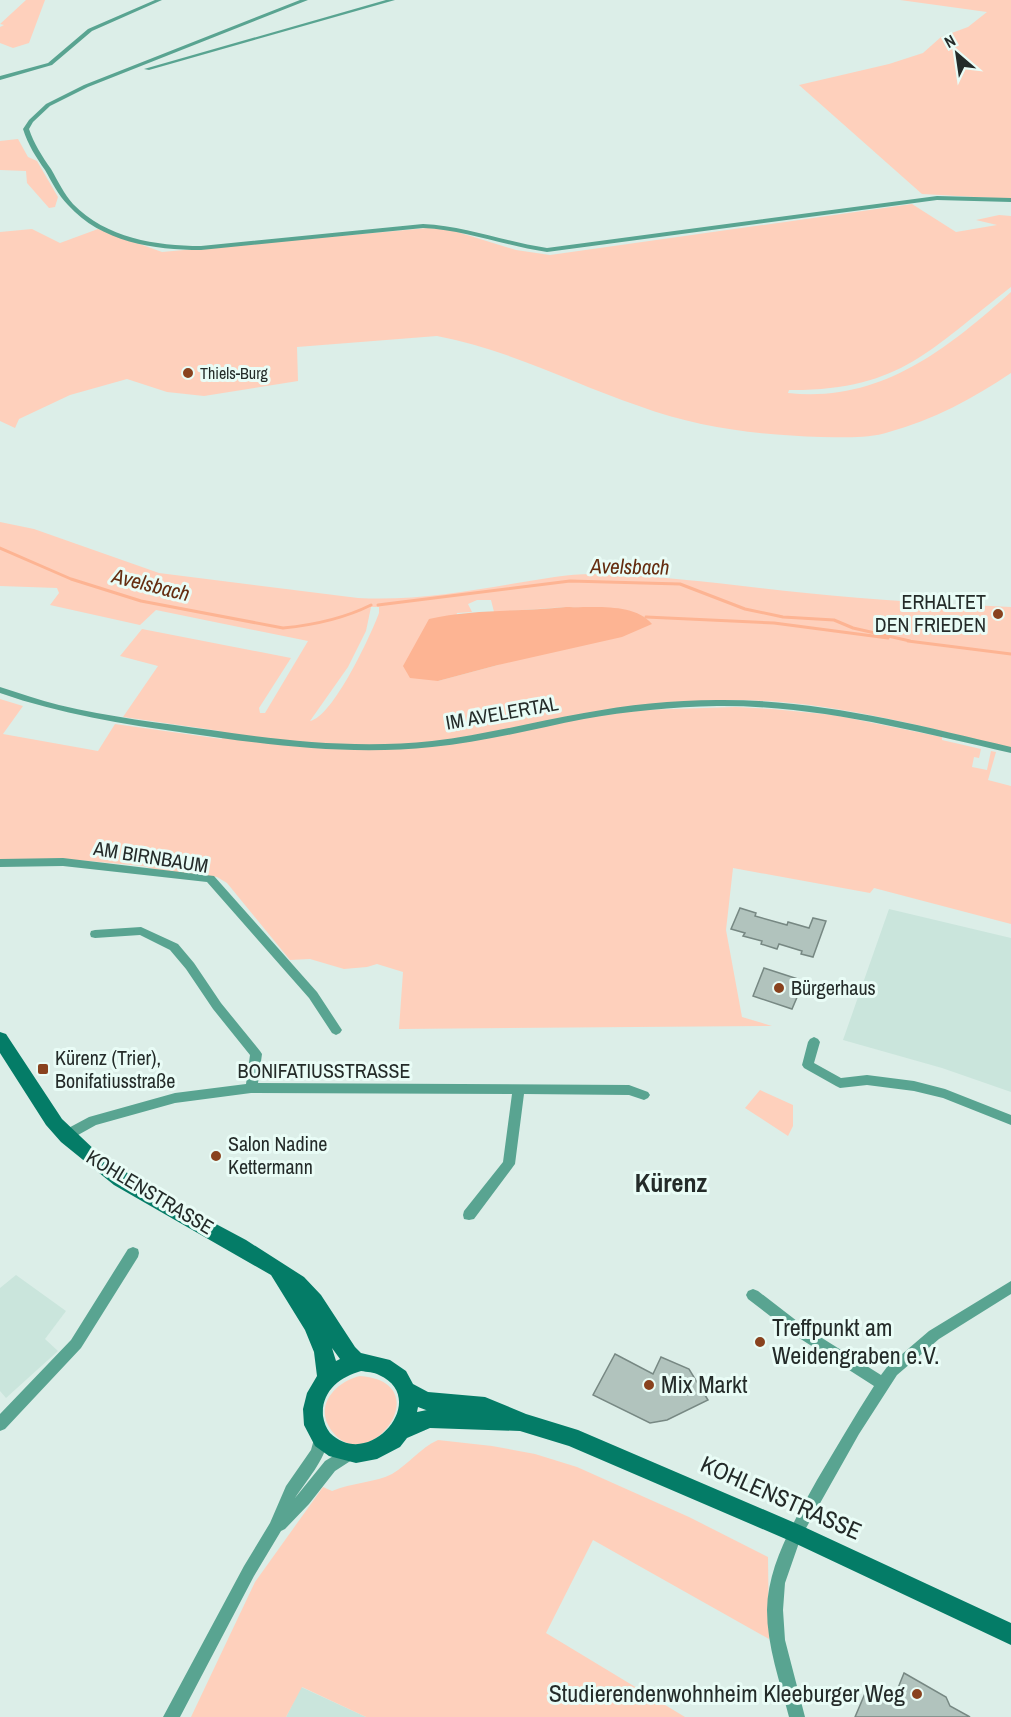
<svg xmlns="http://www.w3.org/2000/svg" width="1011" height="1717" viewBox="0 0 1011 1717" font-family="'Archivo Narrow',sans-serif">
  <rect width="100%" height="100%" fill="#dceee8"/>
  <path fill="#cae5dc" d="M 889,909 L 1011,938 L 1011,1092 L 942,1068 L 843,1040 Z
    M 16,1275 L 66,1311 L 45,1339 L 58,1351 L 6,1398 L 0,1391 L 0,1288 Z
    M 301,1687 L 366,1717 L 286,1717 Z"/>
  <path fill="#fed0bc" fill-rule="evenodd" d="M 26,0 L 45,0 L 29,43 L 13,48 L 0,43 L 0,27 L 4,25 L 0,24 Z
    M 900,0 L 1011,0 L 1011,199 L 922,194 L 799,85 L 889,64 L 923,53 L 941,37 L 968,27 L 987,12 Z
    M 18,139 L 28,157 L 37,161 L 58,197 L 55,207 L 49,208 L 27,183 L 26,171 L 0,170 L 0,141 Z
    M 912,204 L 956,232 L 997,225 L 976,220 L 999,215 L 1011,216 L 1011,287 C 930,349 901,391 789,390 L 788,393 C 880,403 946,350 1011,292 L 1011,373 C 974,398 933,420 889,432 C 868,439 844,437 821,437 C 758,435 699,428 639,406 C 572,383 507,349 437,336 L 297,347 L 298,381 L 204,396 L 167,392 L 127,379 L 70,395 L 19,419 L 15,428 L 0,421 L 0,232 L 32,229 L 60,243 L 98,229 L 162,252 L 428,228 L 451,230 L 516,250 L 550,255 Z
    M 0,522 L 34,529 L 159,573 L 358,598 C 411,601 464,592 517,583 C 542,579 567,574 593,574 C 665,575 735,586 806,593 C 874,600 943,604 1011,607 L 1011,748 C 892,719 764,682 641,710 L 736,707 L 772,709 L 834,715 L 942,737 L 942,740 L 981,749 L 979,758 L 974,757 L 972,767 L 987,770 L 991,751 L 996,752 L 988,780 L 1011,786 L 1011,924 L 874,888 L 870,893 L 733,868 L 726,930 L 742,1017 L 772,1026 L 399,1029 L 403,972 L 377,964 L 367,967 L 344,969 L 310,959 L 290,960 L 227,883 L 217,877 L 161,871 L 143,866 L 77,860 L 0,859 L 0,699 L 23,706 L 3,734 L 98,751 L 115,724 L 222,739 L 220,731 L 123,717 L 158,666 L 120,656 L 142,629 L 291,658 L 259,708 L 260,713 L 265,713 L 308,641 L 156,610 L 140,625 L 50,605 L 59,593 L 57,588 L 0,586 ZM 477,600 L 491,600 L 494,612 L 566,607 L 626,610 L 498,665 L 438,681 L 457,613 L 472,612 L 468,604 ZM 371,607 L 379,607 L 379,613 C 371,635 333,717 310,721 L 348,667 L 366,631 Z
    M 760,1090 L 793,1105 L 793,1126 L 788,1136 L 745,1108 Z
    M 360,1376 C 441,1382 368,1481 331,1430 C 313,1405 337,1381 360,1376 Z
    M 438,1440 L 492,1446 L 535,1454 L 577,1467 L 689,1517 L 768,1557 L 769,1639 L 593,1540 L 546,1633 L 685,1717 L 366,1717 L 302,1687 L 286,1717 L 191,1717 L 255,1582 L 323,1487 L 332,1491 C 351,1483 377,1482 392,1474 C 409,1464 420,1448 438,1440 Z"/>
  <path fill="#fdb493" d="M 566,607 C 592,608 634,602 652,624 L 622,637 L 498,665 L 438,681 L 410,678 L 403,666 L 429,619 C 473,609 520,612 566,607 Z"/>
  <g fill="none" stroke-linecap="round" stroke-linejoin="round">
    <path stroke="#fdb493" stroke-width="3" d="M 0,548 L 71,579 L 141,601 L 283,628 C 314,625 343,619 371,605
      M 378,605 L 570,581 L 680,584 L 745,609 L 783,617 L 834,620 L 853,628 L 910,641
      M 646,617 L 774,623 L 888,638
      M 908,641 L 1011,654"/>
  </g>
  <path fill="#b1c3bd" stroke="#778883" stroke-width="1.5" d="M 740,908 L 756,913 L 755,916 L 787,925 L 788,922 L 809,928 L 813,918 L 826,921 L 813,957 L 801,954 L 802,951 L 779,944 L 777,949 L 761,944 L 762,941 L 743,936 L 745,933 L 731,929 Z
    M 764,968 L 804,981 L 792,1009 L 753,996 Z
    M 615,1354 L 653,1374 L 661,1357 L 689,1369 L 708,1400 L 667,1420 L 650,1423 L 593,1395 Z
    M 904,1673 L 946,1697 L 950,1706 L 970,1717 L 855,1717 L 869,1684 L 894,1698 Z"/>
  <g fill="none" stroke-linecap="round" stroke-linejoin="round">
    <path fill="#59a491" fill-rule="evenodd" d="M 155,0 L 162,0 L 92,31 L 52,65 L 0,80 L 0,76 L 48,63 L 88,29 Z
      M 300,0 L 308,0 L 88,87 L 50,106 L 33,122 L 29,129 C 34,144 42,156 51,169 C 58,181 64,194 73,204 C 106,238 156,246 201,246 L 423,224 C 466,226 505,242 547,248 L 937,196 L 1011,198 L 1011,202 L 937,200 L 547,252 C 505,246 466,230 423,228 L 201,250 C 154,250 101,242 68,205 C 58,195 52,182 45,170 C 36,157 28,145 23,129 L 29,120 L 46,104 L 84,85 Z
      M 386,0 L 395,0 L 149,70 L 144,69 Z
      M 0,687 C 20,693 39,700 59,705 C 109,717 161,723 211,730 C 284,741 358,749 432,741 C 483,735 533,722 584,713 C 627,705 673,700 717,700 C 817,699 914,724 1011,747 L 1011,753 C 914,731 817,705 717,706 C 673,707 627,711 584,719 C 533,729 483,742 432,747 C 350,756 267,745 186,733 C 123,724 60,714 0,693 Z
      M 63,858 L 214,876 L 317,992 L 340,1027 L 342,1030 L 340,1033 L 336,1035 L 332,1033 L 309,998 L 207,882 L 63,866 L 0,867 L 0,859 Z
      M 141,927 L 178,944 L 194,963 L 221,1003 L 260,1051 L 262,1054 L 258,1083 L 629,1085 L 648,1092 L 650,1095 L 648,1098 L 644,1100 L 629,1095 L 524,1094 L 515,1164 L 474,1219 L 469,1220 L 464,1219 L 463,1215 L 464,1211 L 503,1162 L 512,1094 L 251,1093 L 175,1103 L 96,1125 L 69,1140 L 65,1141 L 61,1140 L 59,1136 L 61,1132 L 89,1117 L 175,1093 L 246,1084 L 250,1055 L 213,1009 L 186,969 L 170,950 L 140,935 L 95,938 L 91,937 L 90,934 L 91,931 L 95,930 Z
      M 814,1037 L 818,1039 L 820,1042 L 814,1063 L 841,1078 L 867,1075 L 914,1081 L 945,1089 L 1011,1115 L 1011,1125 L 943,1098 L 914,1091 L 867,1085 L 840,1088 L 836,1086 L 804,1068 L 802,1065 L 808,1042 L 810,1039 Z
      M 133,1247 L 138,1249 L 139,1253 L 138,1257 L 81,1348 L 5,1429 L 0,1431 L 0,1414 L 71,1340 L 128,1249 Z
      M 1011,1281 L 1011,1294 L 939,1339 L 897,1375 L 859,1434 L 801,1537 L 785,1583 L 783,1610 L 785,1640 L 805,1717 L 789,1717 C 780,1682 767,1646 767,1610 C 768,1563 795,1520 817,1480 C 836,1448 854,1417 874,1386 L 796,1336 L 748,1299 L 746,1295 L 748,1291 L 753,1289 L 758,1291 L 806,1328 L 881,1375 L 887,1367 L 929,1331 Z
      M 321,1430 L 326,1432 C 334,1450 305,1482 295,1498 L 325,1461 L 350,1446 L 355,1448 L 357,1453 L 355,1458 L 335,1471 L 309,1504 L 285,1529 L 281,1531 L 254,1576 L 180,1717 L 163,1717 L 244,1566 L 270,1523 L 286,1486 L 311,1450 L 316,1432 Z"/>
    <path fill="#047c67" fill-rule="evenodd" d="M 0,1032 L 6,1034 L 62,1119 L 99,1154 L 156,1192 L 246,1240 L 304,1277 L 321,1295 L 355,1347 L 361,1353 L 390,1360 L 406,1371 L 413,1384 L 428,1392 L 485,1397 L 526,1414 L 578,1430 L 802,1526 L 1011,1623 L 1011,1645 L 788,1540 L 569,1446 L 520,1431 L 430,1428 L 407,1438 L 400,1447 L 377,1459 L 356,1463 L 329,1456 L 315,1446 L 304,1425 L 303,1409 L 307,1393 L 317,1376 L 314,1352 L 305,1330 L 271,1275 L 114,1185 L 61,1142 L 46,1125 L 0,1053 ZM 332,1348 L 340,1359 L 336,1361 ZM 361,1371 C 367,1372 374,1372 379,1375 C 431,1398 370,1472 330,1433 C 326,1428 324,1422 323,1416 C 321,1391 340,1377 361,1371 ZM 418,1407 L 426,1410 L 427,1410 L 417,1412 Z"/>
  </g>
  <g fill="#89421e" stroke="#e9fcf6" stroke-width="2">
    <circle cx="188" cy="373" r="6"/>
    <circle cx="998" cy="614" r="6"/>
    <circle cx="779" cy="988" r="6"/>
    <rect x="37" y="1063" width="12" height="12" rx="3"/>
    <circle cx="216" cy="1156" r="6"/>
    <circle cx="760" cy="1342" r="6"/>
    <circle cx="649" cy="1385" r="6"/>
    <circle cx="917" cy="1694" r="6"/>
  </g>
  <g text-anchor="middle" stroke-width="6" stroke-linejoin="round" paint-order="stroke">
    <g font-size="16" fill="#242b29" stroke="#e9fcf6" text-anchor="start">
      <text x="200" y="379">Thiels-Burg</text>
    </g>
    <g font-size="20" fill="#242b29" stroke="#e9fcf6" text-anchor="start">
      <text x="986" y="609" text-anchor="end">ERHALTET<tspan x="986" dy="23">DEN FRIEDEN</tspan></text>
      <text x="791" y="995">Bürgerhaus</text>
      <text x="55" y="1065">Kürenz (Trier),<tspan x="55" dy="23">Bonifatiusstraße</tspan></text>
      <text x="228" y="1151">Salon Nadine<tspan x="228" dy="23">Kettermann</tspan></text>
    </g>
    <g font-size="20" fill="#242b29" stroke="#e9fcf6">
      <text transform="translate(502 713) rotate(-10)" y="7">IM AVELERTAL</text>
      <text transform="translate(151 857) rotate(9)" y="7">AM BIRNBAUM</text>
      <text x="324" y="1078">BONIFATIUSSTRASSE</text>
      <text transform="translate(150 1192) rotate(31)" y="7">KOHLENSTRASSE</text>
    </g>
    <g font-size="21" font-style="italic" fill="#652d10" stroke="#e9fcf6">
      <text transform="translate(630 567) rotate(1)" y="7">Avelsbach</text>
      <text transform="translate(151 585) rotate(14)" y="7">Avelsbach</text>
    </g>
    <g font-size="24" fill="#242b29" stroke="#e9fcf6" text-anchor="start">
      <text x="772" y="1336">Treffpunkt am<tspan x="772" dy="28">Weidengraben e.V.</tspan></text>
      <text x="661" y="1393">Mix Markt</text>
      <text x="905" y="1702" text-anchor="end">Studierendenwohnheim Kleeburger Weg</text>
    </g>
    <g font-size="24" fill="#242b29" stroke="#e9fcf6">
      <text transform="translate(781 1498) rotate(24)" y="8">KOHLENSTRASSE</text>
    </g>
    <g font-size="26" font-weight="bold" fill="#242b29" stroke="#e9fcf6">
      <text x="671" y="1192">Kürenz</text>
    </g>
  </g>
  <g transform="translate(957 54) rotate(331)" stroke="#e9fcf6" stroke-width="4.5" paint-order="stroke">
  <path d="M0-4.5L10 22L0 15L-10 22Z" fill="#242b29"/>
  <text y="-9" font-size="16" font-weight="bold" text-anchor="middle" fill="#242b29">N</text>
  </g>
</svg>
